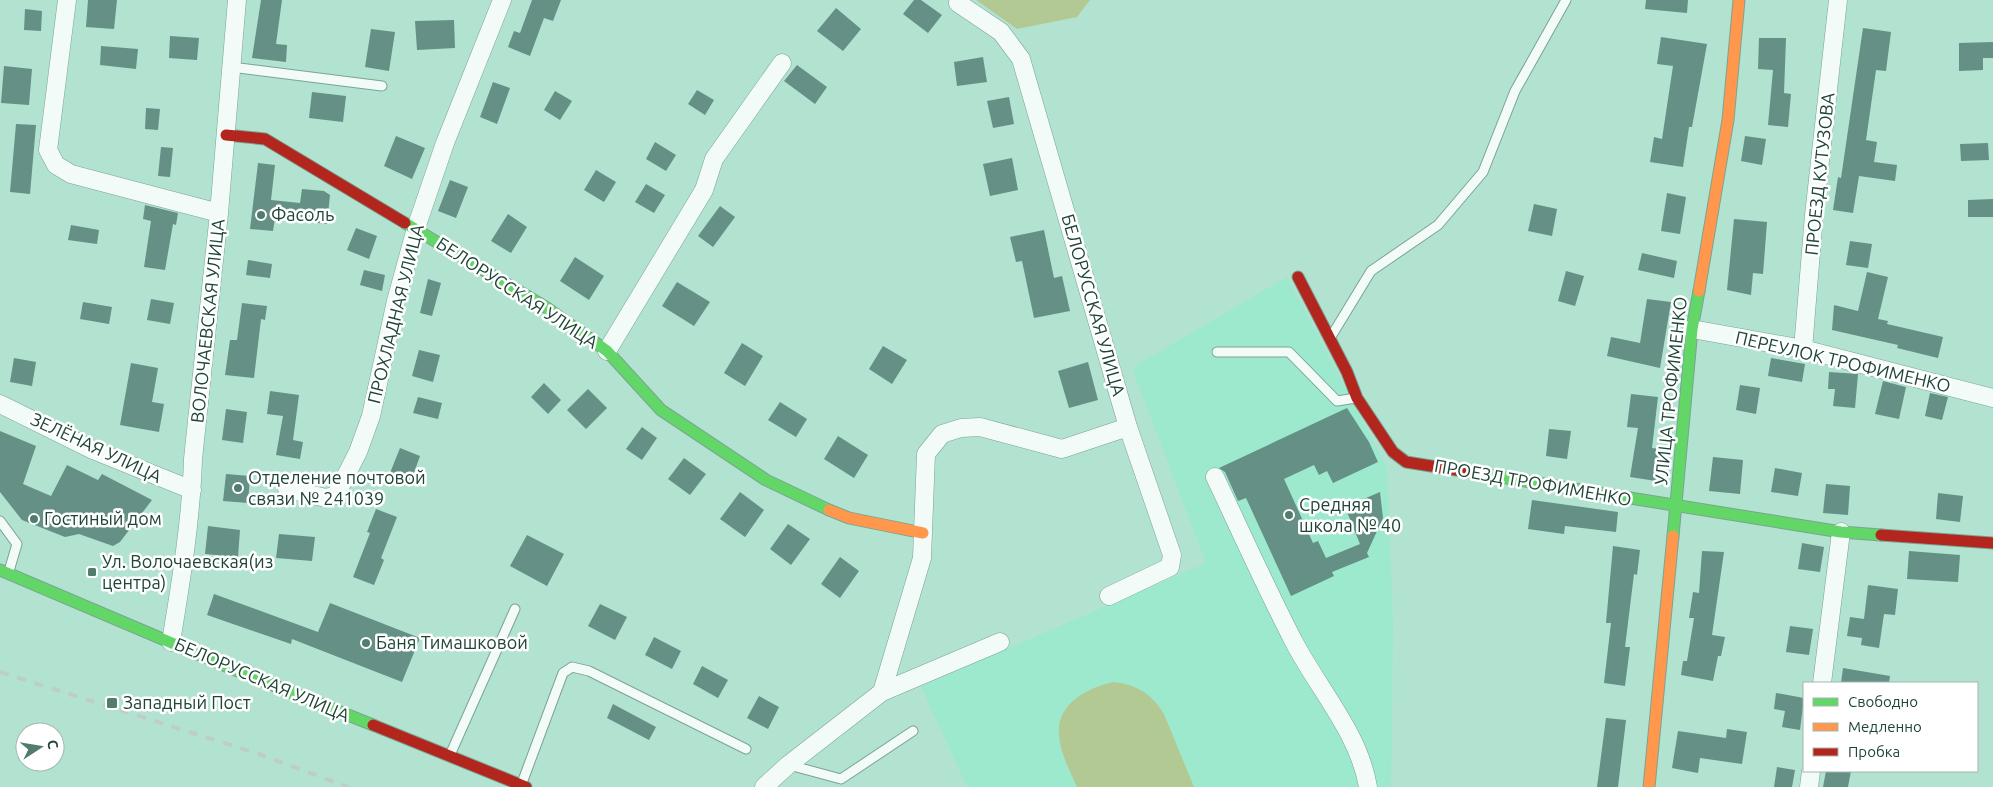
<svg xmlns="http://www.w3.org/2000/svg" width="1993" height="787" viewBox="0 0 1993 787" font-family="Ubuntu,sans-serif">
  <rect width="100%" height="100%" fill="#b1e3d0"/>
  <path fill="#9ce9cd" d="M 1287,277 L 1387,468 L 1393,625 L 1391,787 L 967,787 L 921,686 L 1206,563 L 1132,368 Z"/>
  <path fill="#b3c994" d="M 976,0 L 1090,0 L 1077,17 L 1017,29 Z
    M 1113,682 C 1136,684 1152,694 1164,714 L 1194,787 L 1077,787 C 1070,771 1060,753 1059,735 C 1056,704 1087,688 1113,682 Z"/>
  <path fill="#649086" d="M 88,0 L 117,0 L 114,29 L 86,27 Z
    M 261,0 L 282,0 L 276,44 L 287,45 L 286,62 L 252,58 Z
    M 532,0 L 561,0 L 553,21 L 544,18 L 530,56 L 508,47 L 514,31 L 520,33 Z
    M 914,0 L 921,0 L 942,15 L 928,33 L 903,14 Z
    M 1646,0 L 1688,0 L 1687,13 L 1645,9 Z
    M 836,8 L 861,29 L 843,51 L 817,31 Z
    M 25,9 L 42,11 L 41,31 L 24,30 Z
    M 454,20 L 455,48 L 417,50 L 415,21 Z
    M 1863,28 L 1891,32 L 1886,71 L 1876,70 L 1866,140 L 1877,142 L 1874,162 L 1897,165 L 1895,181 L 1859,176 L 1853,213 L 1833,210 L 1838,177 L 1841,178 Z
    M 371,29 L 395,32 L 389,71 L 365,67 Z
    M 170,36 L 199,38 L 197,60 L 169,58 Z
    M 1661,37 L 1707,44 L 1692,127 L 1689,127 L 1683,167 L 1650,162 L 1654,137 L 1662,139 L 1673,66 L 1657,64 Z
    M 1759,38 L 1786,38 L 1784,93 L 1791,94 L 1788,127 L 1768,125 L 1773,70 L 1758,69 Z
    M 1993,42 L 1993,58 L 1983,58 L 1983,70 L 1959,71 L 1959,43 Z
    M 101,46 L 138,49 L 136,69 L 100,65 Z
    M 983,57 L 987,82 L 957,86 L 954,62 Z
    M 797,65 L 827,87 L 815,104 L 784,81 Z
    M 4,66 L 32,69 L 29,105 L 1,103 Z
    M 493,82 L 510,88 L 497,124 L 480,117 Z
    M 697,90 L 714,100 L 705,115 L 688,104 Z
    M 555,91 L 572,101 L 560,120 L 544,110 Z
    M 312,92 L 346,96 L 343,122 L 309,118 Z
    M 1009,97 L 1014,124 L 993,128 L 987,101 Z
    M 146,108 L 160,109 L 158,130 L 145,129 Z
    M 16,124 L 36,125 L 30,194 L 10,192 Z
    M 396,136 L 425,148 L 412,179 L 384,166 Z
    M 1745,136 L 1766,139 L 1762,165 L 1741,161 Z
    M 655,142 L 676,155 L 666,171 L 646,159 Z
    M 1988,143 L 1989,160 L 1961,161 L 1960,144 Z
    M 161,147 L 173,148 L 170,177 L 158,176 Z
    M 1012,158 L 1018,190 L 990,196 L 983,164 Z
    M 258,163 L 275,165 L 271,200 L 300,203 L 302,189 L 324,191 L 330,195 L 327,224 L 275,218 L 273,231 L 250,229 Z
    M 596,170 L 616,182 L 604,202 L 584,190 Z
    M 450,180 L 468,187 L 456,218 L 438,211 Z
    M 646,184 L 665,195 L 654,213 L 635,202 Z
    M 1667,193 L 1686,197 L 1680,234 L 1661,231 Z
    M 1993,199 L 1993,217 L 1968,217 L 1968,200 Z
    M 1534,204 L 1557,209 L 1552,236 L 1528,231 Z
    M 145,205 L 178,213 L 176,225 L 173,224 L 165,270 L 144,267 L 151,221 L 143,219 Z
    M 720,206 L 735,217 L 713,247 L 698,236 Z
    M 508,214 L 527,227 L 511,253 L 491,241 Z
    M 1734,219 L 1767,222 L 1763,274 L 1753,273 L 1751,295 L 1727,290 Z
    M 71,225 L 99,230 L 97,244 L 68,240 Z
    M 356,228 L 377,236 L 369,259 L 347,250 Z
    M 1044,230 L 1054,278 L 1062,276 L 1070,311 L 1034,318 L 1022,261 L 1016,262 L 1010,237 Z
    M 1850,241 L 1872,244 L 1868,268 L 1846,265 Z
    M 1642,253 L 1677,261 L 1674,278 L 1638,270 Z
    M 575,257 L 604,276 L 589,300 L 560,281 Z
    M 248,260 L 272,264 L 270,278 L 246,275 Z
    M 364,270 L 385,275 L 382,291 L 360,285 Z
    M 1566,271 L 1584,276 L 1575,306 L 1558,301 Z
    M 1867,272 L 1888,277 L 1878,319 L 1888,321 L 1887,324 L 1943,337 L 1938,358 L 1897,348 L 1898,345 L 1832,330 L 1834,305 L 1858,311 Z
    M 428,279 L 441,283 L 432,316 L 420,313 Z
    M 677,282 L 710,302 L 694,326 L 662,306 Z
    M 151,299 L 174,303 L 170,324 L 147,320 Z
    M 1647,299 L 1671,302 L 1660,368 L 1607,356 L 1611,337 L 1640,343 Z
    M 83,302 L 112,307 L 109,324 L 80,319 Z
    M 242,303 L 267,306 L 265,320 L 261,319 L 254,378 L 225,375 L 230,340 L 237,340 Z
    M 742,343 L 763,356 L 745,386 L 724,373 Z
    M 883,346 L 907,360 L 892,384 L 869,369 Z
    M 419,350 L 440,355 L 433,382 L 412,376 Z
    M 14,358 L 36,362 L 32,386 L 10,382 Z
    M 1771,358 L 1805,364 L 1802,382 L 1768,376 Z
    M 1088,362 L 1098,400 L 1069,408 L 1058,371 Z
    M 131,363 L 158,368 L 152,402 L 164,404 L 159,432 L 120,425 Z
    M 1829,372 L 1858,374 L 1855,408 L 1833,406 L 1835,389 L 1828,389 Z
    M 1883,381 L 1906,387 L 1899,419 L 1875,414 Z
    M 544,383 L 561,400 L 548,414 L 531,397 Z
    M 1740,385 L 1760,388 L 1756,414 L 1736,410 Z
    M 588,389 L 607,408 L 586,429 L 567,410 Z
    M 270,391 L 299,395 L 293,440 L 303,442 L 300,459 L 276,455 L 283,416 L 267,414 Z
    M 1930,393 L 1948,397 L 1942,420 L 1925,416 Z
    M 1631,394 L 1658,397 L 1652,448 L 1661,449 L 1656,481 L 1630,477 L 1638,428 L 1627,427 Z
    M 418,397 L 442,403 L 438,419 L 413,413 Z
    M 780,402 L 807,419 L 796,437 L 768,420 Z
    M 1347,408 L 1369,442 L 1378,462 L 1333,483 L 1327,471 L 1319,475 L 1314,465 L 1284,479 L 1313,543 L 1318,541 L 1326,558 L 1360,544 L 1345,507 L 1380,492 L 1383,518 L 1367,553 L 1369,557 L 1332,572 L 1334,576 L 1291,596 L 1246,498 L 1238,501 L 1225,472 L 1219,468 Z
    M 226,409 L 247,412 L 243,443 L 222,440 Z
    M 642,427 L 657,438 L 642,460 L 626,449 Z
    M 1549,429 L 1571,431 L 1567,459 L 1546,456 Z
    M 0,431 L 36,446 L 23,484 L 51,496 L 67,465 L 98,480 L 102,474 L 152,500 L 120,542 L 113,546 L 79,534 L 65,537 L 22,520 L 0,492 Z
    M 838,436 L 868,455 L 854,478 L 824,459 Z
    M 400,448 L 420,456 L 411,481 L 390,473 Z
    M 1713,457 L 1743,460 L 1740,494 L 1709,491 Z
    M 684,458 L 706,474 L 690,495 L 668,479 Z
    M 1775,468 L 1802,473 L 1798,496 L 1771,492 Z
    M 226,474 L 250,476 L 248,503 L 223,501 Z
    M 1826,484 L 1850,486 L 1848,515 L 1823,513 Z
    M 740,492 L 764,510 L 745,537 L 720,519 Z
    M 1938,493 L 1963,496 L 1960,522 L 1936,519 Z
    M 1532,500 L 1618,512 L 1616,532 L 1565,526 L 1564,534 L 1528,529 Z
    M 376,509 L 397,517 L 381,558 L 384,560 L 374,585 L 353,577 L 370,533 L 367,532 Z
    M 788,524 L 810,539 L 791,565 L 770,549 Z
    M 208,526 L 240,530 L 238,557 L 205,554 Z
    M 279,534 L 315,537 L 312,561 L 276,558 Z
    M 527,535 L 564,554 L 547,586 L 510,566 Z
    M 1802,543 L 1824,547 L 1820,572 L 1798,569 Z
    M 1613,546 L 1640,550 L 1637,575 L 1634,574 L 1625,647 L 1630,647 L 1625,686 L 1604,683 L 1611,623 L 1606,623 Z
    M 1702,551 L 1724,552 L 1712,635 L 1725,637 L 1721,656 L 1718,656 L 1713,681 L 1681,675 L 1683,661 L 1687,661 L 1694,618 L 1689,618 L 1693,592 L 1699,593 Z
    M 1909,551 L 1960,555 L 1958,582 L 1907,579 Z
    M 840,557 L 859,571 L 840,598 L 821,584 Z
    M 1868,585 L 1898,589 L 1895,615 L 1884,614 L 1879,648 L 1861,645 L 1862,638 L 1847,636 L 1850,617 L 1864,619 Z
    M 214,594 L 318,632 L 330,603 L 420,638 L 402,682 L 292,639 L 291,644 L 207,615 Z
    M 600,604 L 627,617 L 615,640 L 588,626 Z
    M 1790,626 L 1813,629 L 1809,655 L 1786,652 Z
    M 654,637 L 681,651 L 672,669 L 645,655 Z
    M 702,666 L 728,680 L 718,698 L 693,684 Z
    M 1843,668 L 1890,676 L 1889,683 L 1841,683 Z
    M 1776,693 L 1804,698 L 1800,730 L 1782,727 L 1785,711 L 1774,709 Z
    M 759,696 L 779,707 L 768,729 L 747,718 Z
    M 613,704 L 656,727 L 649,740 L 607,718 Z
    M 1606,718 L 1626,720 L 1618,787 L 1597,787 Z
    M 1727,729 L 1747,732 L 1742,764 L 1700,758 L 1698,773 L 1672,768 L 1678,731 L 1726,738 Z
    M 1777,767 L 1795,770 L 1792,787 L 1774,787 Z
    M 1826,771 L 1851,771 L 1848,787 L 1823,787 Z"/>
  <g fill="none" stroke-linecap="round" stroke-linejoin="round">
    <defs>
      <path id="lane" d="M 231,67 L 382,86
        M 1332,335 L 1371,271 L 1438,225 L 1483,172 L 1515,91 L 1566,0
        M 1217,352 L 1289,352 L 1337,401 L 1356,398
        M 0,521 L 17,544 L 9,571
        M 450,755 L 515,609
        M 789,765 L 841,779 L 913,731
        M 522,783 L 563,673 L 572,667 L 589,671 L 746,749"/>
      <path id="street" d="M 67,0 L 48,150 L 56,165 L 71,174 L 219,213
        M 958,3 L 1001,32 L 1021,59 L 1128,427 L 1172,555 L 1170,567 L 1109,596
        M 1692,329 L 1803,349 L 1993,398
        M 1803,349 L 1814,215 L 1838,0
        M 607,351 L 704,190 L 714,159 L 782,63
        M 0,404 L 93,450 L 192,490
        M 1215,477 C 1241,532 1266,588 1294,642 C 1319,690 1359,733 1368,787
        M 287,489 L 326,498 L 336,495 L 358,452 L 371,416 L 396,301 L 416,228 L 445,143 L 502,0
        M 171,642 C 181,581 191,521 193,459 L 219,213 L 237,0
        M 1822,683 L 1841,532
        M 882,692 L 922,558 L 926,454 L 942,434 L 961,428 L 980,427 L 1062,449 L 1128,427
        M 764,787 L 788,765 L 882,692 L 1000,642
        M 1809,787 L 1811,771"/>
      <path id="fast" d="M 405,223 L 547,308 L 607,351 L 661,410 L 766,480 L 829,510
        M 1475,473 L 1841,532 L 1881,535
        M 1673,536 L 1692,329 L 1699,291
        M 0,570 L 233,669 L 373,725"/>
      <path id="slow" d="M 1699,291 L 1728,120 L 1739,0
        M 829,510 L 849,518 L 923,533
        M 1649,787 L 1673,536"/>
      <path id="jam" d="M 226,135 L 265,139 L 405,223
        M 1298,277 L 1347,372 L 1357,398 L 1393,452 L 1406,462 L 1475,473
        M 1881,535 L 1993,543
        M 373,725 L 526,787"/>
    </defs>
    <use href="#lane" stroke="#7ba395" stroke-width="11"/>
    <use href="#street" stroke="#7ba395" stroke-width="19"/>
    <use href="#fast" stroke="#7ba395" stroke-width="13"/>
    <use href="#slow" stroke="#7ba395" stroke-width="13"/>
    <use href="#jam" stroke="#7ba395" stroke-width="13"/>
    <use href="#lane" stroke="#f3fbf8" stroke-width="9"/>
    <use href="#street" stroke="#f3fbf8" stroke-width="18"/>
    <use href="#fast" stroke="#63d668" stroke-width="11"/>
    <use href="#slow" stroke="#ff974d" stroke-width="11"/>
    <use href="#jam" stroke="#b3261e" stroke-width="11"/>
    <path stroke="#becdc8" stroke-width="4" stroke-dasharray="9 9" stroke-linecap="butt" d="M 0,672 L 259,754 L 348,787"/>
  </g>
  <g fill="#527c6d" stroke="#fff" stroke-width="2">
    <circle cx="261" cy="215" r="5"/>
    <circle cx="238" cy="488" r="5"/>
    <circle cx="1289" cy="515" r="5"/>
    <circle cx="34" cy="519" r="5"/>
    <rect x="87" y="567" width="10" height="10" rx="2.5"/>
    <circle cx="366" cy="643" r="5"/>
    <rect x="106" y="697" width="12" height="12" rx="2.5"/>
  </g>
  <g text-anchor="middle" stroke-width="5" stroke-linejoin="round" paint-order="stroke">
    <g font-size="18" fill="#1f4538" stroke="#fff">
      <text transform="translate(1820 174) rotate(-84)" y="6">ПРОЕЗД КУТУЗОВА</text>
      <text transform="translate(517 293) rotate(33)" y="6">БЕЛОРУССКАЯ УЛИЦА</text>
      <text transform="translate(1093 305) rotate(74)" y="6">БЕЛОРУССКАЯ УЛИЦА</text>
      <text transform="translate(396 314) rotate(-76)" y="6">ПРОХЛАДНАЯ УЛИЦА</text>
      <text transform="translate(208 321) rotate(-84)" y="6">ВОЛОЧАЕВСКАЯ УЛИЦА</text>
      <text transform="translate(1843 362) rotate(13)" y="6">ПЕРЕУЛОК ТРОФИМЕНКО</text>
      <text transform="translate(1671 391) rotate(-84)" y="6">УЛИЦА ТРОФИМЕНКО</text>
      <text transform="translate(96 448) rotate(25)" y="6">ЗЕЛЁНАЯ УЛИЦА</text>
      <text transform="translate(1533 483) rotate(10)" y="6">ПРОЕЗД ТРОФИМЕНКО</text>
      <text transform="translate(262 680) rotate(23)" y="6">БЕЛОРУССКАЯ УЛИЦА</text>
    </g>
    <g font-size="18" fill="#1f4538" stroke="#fff" text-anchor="start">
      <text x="271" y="221">Фасоль</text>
      <text x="248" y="484">Отделение почтовой<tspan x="248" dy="21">связи № 241039</tspan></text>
      <text x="1299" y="511">Средняя<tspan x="1299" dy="21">школа № 40</tspan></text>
      <text x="44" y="525">Гостиный дом</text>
      <text x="102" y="568">Ул. Волочаевская(из<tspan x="102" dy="21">центра)</tspan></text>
      <text x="376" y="649">Баня Тимашковой</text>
      <text x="123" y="709">Западный Пост</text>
    </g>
  </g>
  <rect x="1803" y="682" width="175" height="90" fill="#ffffff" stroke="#a5b5af"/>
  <rect x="1813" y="698" width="25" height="8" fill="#63d668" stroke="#a5b5af"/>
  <text x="1848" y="707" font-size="15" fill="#1f4538">Свободно</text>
  <rect x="1813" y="723" width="25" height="8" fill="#ff974d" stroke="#a5b5af"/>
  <text x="1848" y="732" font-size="15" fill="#1f4538">Медленно</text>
  <rect x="1813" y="748" width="25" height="8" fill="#b3261e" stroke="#a5b5af"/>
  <text x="1848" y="757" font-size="15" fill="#1f4538">Пробка</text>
  <g transform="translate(40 747) rotate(78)"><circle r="24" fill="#ffffff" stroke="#a5b5af"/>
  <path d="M0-4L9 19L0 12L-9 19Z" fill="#527c6d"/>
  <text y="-8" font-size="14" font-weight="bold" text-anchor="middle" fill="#1f4538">С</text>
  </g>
</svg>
